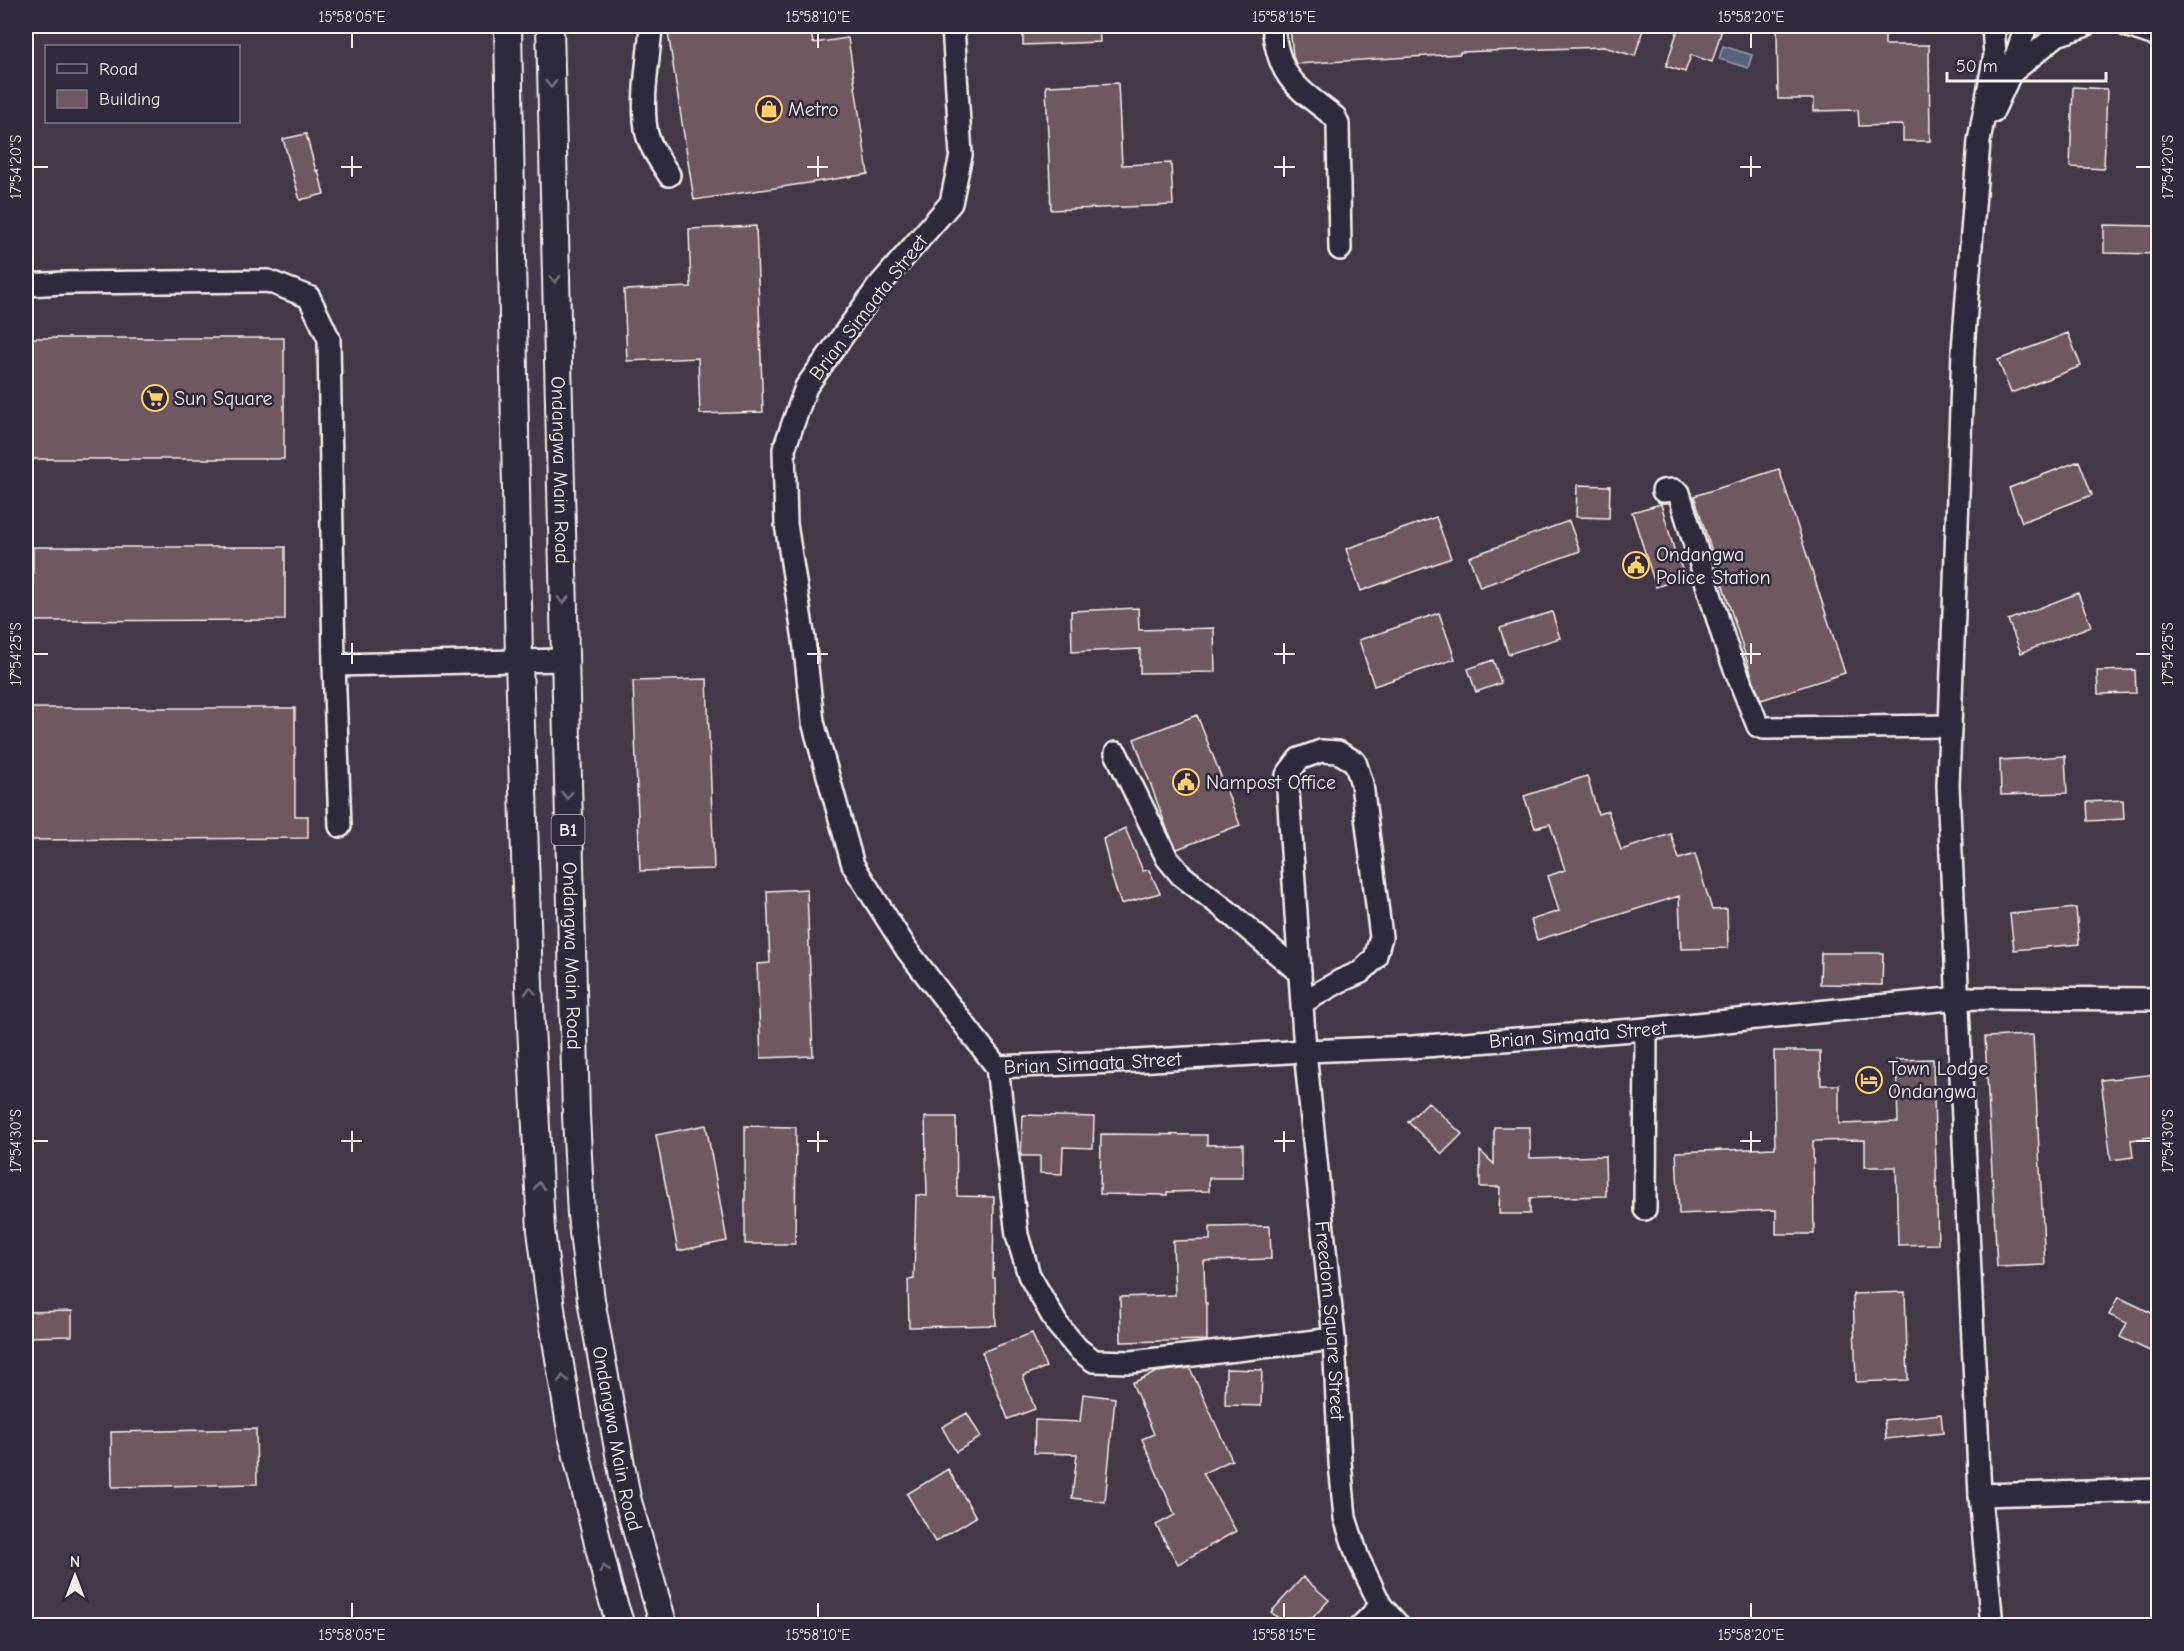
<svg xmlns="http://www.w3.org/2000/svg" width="2184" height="1651" viewBox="0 0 2184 1651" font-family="'Comic Neue',sans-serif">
  <rect width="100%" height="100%" fill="#423848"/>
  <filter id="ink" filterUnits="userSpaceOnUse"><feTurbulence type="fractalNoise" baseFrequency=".0167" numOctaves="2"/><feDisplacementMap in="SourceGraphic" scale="12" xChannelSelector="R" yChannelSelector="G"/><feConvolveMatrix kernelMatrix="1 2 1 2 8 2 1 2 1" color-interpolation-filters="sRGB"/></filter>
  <g filter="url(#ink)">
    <path fill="#56637e" stroke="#959ca8" stroke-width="1.5" d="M 1723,46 L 1752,55 L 1748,68 L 1719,59 Z"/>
    <path fill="#6f5860" stroke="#f4f1e8" stroke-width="1.5" d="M 667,26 L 810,26 L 813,43 L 848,38 L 868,174 L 694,200 Z
      M 1023,26 L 1099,26 L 1100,42 L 1023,45 Z
      M 1290,26 L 1644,26 L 1635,56 L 1604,47 L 1460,52 L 1460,54 L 1296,64 L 1293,56 Z
      M 1679,26 L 1723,26 L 1712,62 L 1691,55 L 1685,72 L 1666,66 Z
      M 1777,26 L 1836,26 L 1837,31 L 1885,31 L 1885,45 L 1929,45 L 1930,141 L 1903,141 L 1903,125 L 1859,126 L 1858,110 L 1814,111 L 1814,99 L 1778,99 Z
      M 1118,83 L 1122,165 L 1171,163 L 1173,205 L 1051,210 L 1046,86 Z
      M 2073,87 L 2107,89 L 2104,169 L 2070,167 Z
      M 306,134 L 316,171 L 318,170 L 324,194 L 300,200 L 283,139 Z
      M 2104,225 L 2158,226 L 2158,254 L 2104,253 Z
      M 756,226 L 763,412 L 700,414 L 698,358 L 627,361 L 624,290 L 691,287 L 689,229 Z
      M 2068,333 L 2081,366 L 2011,393 L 1998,360 Z
      M 26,338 L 284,338 L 284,459 L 26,459 Z
      M 2079,461 L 2092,495 L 2022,522 L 2009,488 Z
      M 1779,469 L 1845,673 L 1761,700 L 1752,676 L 1694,496 Z
      M 1577,485 L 1610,486 L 1609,518 L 1576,517 Z
      M 1661,504 L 1676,556 L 1677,555 L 1685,577 L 1656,587 L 1632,512 Z
      M 1436,517 L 1451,558 L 1361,591 L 1346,549 Z
      M 1569,521 L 1580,551 L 1480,587 L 1469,557 Z
      M 33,547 L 285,547 L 285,620 L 33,621 Z
      M 2078,593 L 2091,626 L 2021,653 L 2008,620 Z
      M 1138,608 L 1139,630 L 1214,628 L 1215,672 L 1140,673 L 1140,649 L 1072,652 L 1071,611 Z
      M 1552,612 L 1560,638 L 1508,654 L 1500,628 Z
      M 1439,613 L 1455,659 L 1374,686 L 1359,640 Z
      M 1493,660 L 1501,683 L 1476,692 L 1468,669 Z
      M 2135,670 L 2136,693 L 2098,694 L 2097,671 Z
      M 707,679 L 714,869 L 640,871 L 633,681 Z
      M 26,708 L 295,708 L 295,816 L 308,816 L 308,838 L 26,840 Z
      M 1197,715 L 1240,825 L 1177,849 L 1167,829 L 1134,739 Z
      M 2065,756 L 2067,793 L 2001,795 L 2000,760 Z
      M 1587,776 L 1598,814 L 1608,811 L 1621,850 L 1671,834 L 1679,859 L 1695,854 L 1712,910 L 1727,909 L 1728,948 L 1681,949 L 1679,896 L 1537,940 L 1531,920 L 1559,911 L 1548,876 L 1565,870 L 1550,824 L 1535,828 L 1524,796 Z
      M 2123,800 L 2124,819 L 2088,821 L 2087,802 Z
      M 1125,828 L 1143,871 L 1149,870 L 1160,893 L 1121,904 L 1112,878 L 1103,839 Z
      M 807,889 L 813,1056 L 761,1058 L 757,964 L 770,963 L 767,891 Z
      M 2076,908 L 2079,944 L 2014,950 L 2010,914 Z
      M 1821,953 L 1883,953 L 1882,985 L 1820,984 Z
      M 2033,1035 L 2045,1265 L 1997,1267 L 1985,1037 Z
      M 1774,1051 L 1820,1051 L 1821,1085 L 1839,1085 L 1839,1124 L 1898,1122 L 1896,1060 L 1933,1059 L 1938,1244 L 1898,1245 L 1896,1167 L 1865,1167 L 1865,1140 L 1813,1141 L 1814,1234 L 1776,1234 L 1776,1210 L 1679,1214 L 1676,1152 L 1775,1148 Z
      M 2157,1074 L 2158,1136 L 2131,1140 L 2133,1157 L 2111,1160 L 2101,1080 Z
      M 1428,1102 L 1462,1134 L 1442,1154 L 1408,1122 Z
      M 1023,1115 L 1094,1117 L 1093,1148 L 1063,1147 L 1062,1174 L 1040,1173 L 1040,1156 L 1021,1156 Z
      M 925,1117 L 956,1117 L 957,1196 L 994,1197 L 993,1278 L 995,1278 L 996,1325 L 909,1327 L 908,1280 L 914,1279 L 916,1195 L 927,1196 Z
      M 706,1125 L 727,1241 L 678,1251 L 656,1135 Z
      M 745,1126 L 796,1127 L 795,1244 L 745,1244 Z
      M 1494,1127 L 1530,1127 L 1530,1158 L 1605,1156 L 1606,1196 L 1530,1198 L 1530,1214 L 1499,1214 L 1500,1187 L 1480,1187 L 1480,1151 L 1494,1164 Z
      M 1101,1134 L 1207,1135 L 1207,1145 L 1243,1144 L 1243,1178 L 1209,1178 L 1209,1191 L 1167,1192 L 1167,1195 L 1100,1194 Z
      M 1270,1226 L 1271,1259 L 1204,1261 L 1205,1303 L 1207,1303 L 1207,1340 L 1121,1342 L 1120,1297 L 1175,1295 L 1173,1241 L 1210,1240 L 1210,1227 Z
      M 1905,1292 L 1908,1380 L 1856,1382 L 1853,1294 Z
      M 2118,1297 L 2158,1316 L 2158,1355 L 2120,1337 L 2127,1323 L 2109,1315 Z
      M 72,1311 L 72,1336 L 26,1337 L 26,1312 Z
      M 1032,1333 L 1046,1367 L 1023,1376 L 1035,1409 L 1008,1419 L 982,1352 Z
      M 1190,1368 L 1232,1460 L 1203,1473 L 1236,1531 L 1178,1564 L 1156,1525 L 1175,1515 L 1142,1439 L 1154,1434 L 1132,1383 L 1157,1372 Z
      M 1226,1369 L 1262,1370 L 1261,1406 L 1225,1405 Z
      M 1083,1394 L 1115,1398 L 1105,1502 L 1072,1498 L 1077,1454 L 1034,1453 L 1035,1420 L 1080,1422 Z
      M 967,1413 L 981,1437 L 956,1452 L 942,1427 Z
      M 1941,1414 L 1943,1433 L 1886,1439 L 1884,1420 Z
      M 256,1429 L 257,1484 L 112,1487 L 111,1432 Z
      M 948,1469 L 976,1517 L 935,1542 L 907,1494 Z
      M 1303,1577 L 1329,1600 L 1305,1626 L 1287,1626 L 1271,1612 Z"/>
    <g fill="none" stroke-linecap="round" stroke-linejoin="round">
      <defs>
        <g id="minor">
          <path d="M 651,26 C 649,59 641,96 646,129 C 648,145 661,162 669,175"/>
          <path id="s1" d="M 953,26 L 961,155 L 951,203 L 877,288 L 806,387 L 784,449 L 786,524 L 804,640 L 813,722 L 853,865 L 907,950 L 997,1067 L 1137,1061 L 1305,1051 L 1412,1047 L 1646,1029 L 1959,998 L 2158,999"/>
          <path d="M 1273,26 C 1279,79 1295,86 1335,117 L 1338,124 L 1340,249"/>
          <path d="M 2128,26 L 2158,36"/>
          <path d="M 2010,74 L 2057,35 L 2084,26"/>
          <path d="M 1993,111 L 2010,74 L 2026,26"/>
          <path d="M 26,285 L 64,283 L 268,281 L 309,297 L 329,339 L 334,665 L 340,826"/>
          <path d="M 1663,491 L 1673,490 L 1679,493 L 1726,646 L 1758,726 L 1764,728 L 1950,726"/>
          <path d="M 334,665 L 564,660"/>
          <path d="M 1116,753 L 1167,858 L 1181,875 L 1226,910 L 1300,973"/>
          <path id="s2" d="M 1303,1002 L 1340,981 L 1361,972 L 1375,958 L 1381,937 L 1362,784 L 1355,762 L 1338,752 L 1321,751 L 1299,759 L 1287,775 L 1305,1051 L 1334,1339 L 1340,1462 L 1345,1518 L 1358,1558 L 1381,1606 L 1399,1626"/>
          <path d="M 997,1067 L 1017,1235 L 1029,1275 L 1057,1324 L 1078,1349 L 1094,1361 L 1131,1362 L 1334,1339"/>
          <path d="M 1645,1209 L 1646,1029"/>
          <path d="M 1980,1495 L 2158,1490"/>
          <path d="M 1361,1626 L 1381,1606"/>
          <path d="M 1992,1626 L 1980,1495 L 1948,786 L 1963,350 L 1979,141 L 1995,55 L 1993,26"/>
        </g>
        <g id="major">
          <path d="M 508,26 L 519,661 L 529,985 L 541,1230 L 552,1316 L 571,1431 L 609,1589 L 621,1626"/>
          <path id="s3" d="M 550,26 L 576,1115 L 581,1215 L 591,1300 L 627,1498 L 664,1626"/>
        </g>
      </defs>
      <use href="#minor" stroke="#f4f1e8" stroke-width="26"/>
      <use href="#major" stroke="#f4f1e8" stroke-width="30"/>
      <use href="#minor" stroke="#2f2a3d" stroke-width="21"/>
      <use href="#major" stroke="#2f2a3d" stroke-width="26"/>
    </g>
    <defs><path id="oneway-chevron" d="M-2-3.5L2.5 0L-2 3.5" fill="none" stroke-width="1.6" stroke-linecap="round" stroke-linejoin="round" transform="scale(1.5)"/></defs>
    <g stroke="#747079">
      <use href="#oneway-chevron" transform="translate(551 84) rotate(89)"/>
      <use href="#oneway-chevron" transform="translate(555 279) rotate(89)"/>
      <use href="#oneway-chevron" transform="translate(563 600) rotate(89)"/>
      <use href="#oneway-chevron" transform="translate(567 795) rotate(89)"/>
      <use href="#oneway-chevron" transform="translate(530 991) rotate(-93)"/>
      <use href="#oneway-chevron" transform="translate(539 1186) rotate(-93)"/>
      <use href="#oneway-chevron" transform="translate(563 1379) rotate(-99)"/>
      <use href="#oneway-chevron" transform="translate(604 1569) rotate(-103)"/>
    </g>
  </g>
  <path fill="none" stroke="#f4f1e8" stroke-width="2" d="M 352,33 L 352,48M 818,33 L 818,48M 1284,33 L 1284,48M 1751,33 L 1751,48M 352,156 L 352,177M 818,156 L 818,177M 1284,156 L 1284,177M 1751,156 L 1751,177M 33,167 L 48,167M 341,167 L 362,167M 807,167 L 828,167M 1274,167 L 1295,167M 1740,167 L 1761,167M 2136,167 L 2151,167M 352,643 L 352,664M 818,643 L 818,664M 1284,643 L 1284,664M 1751,643 L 1751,664M 33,654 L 48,654M 341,654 L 362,654M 807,654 L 828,654M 1274,654 L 1295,654M 1740,654 L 1761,654M 2136,654 L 2151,654M 352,1131 L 352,1152M 818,1131 L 818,1152M 1284,1131 L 1284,1152M 1751,1131 L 1751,1152M 33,1141 L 48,1141M 341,1141 L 362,1141M 807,1141 L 828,1141M 1274,1141 L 1295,1141M 1740,1141 L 1761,1141M 2136,1141 L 2151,1141M 352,1603 L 352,1618M 818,1603 L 818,1618M 1284,1603 L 1284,1618M 1751,1603 L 1751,1618"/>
  <defs>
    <symbol id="shop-ring" viewBox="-11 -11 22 22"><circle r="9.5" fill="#2f2a3d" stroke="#ffd166" stroke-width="1.5"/><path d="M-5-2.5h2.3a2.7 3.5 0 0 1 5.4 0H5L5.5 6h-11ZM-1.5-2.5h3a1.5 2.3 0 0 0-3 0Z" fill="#ffd166"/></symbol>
    <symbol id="supermarket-ring" viewBox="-11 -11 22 22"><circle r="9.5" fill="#2f2a3d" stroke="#ffd166" stroke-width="1.5"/><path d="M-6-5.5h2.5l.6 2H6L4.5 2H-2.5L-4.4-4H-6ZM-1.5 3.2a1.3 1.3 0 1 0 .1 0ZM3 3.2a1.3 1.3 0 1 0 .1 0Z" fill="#ffd166"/></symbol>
    <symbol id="civic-ring" viewBox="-11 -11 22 22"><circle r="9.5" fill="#2f2a3d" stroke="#ffd166" stroke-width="1.5"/><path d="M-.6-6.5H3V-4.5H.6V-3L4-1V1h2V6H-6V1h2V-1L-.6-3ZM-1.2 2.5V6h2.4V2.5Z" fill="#ffd166"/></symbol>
    <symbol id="hotel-ring" viewBox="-11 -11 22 22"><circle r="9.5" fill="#2f2a3d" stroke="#ffd166" stroke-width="1.5"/><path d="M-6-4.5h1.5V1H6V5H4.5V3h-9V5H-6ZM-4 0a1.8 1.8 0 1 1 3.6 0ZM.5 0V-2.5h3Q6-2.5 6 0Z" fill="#ffd166"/></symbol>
  </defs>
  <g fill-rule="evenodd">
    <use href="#shop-ring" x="754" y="94" width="30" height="30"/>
    <use href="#supermarket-ring" x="140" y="383" width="30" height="30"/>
    <use href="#civic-ring" x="1621" y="550" width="30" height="30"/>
    <use href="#civic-ring" x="1171" y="767" width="30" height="30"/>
    <use href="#hotel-ring" x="1854" y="1065" width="30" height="30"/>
  </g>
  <g text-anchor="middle" stroke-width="5" stroke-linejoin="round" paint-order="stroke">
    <rect fill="#2f2a3d" stroke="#b9b5b5" stroke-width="1.5" x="551.5" y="815" width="33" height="30" rx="4.5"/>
    <g font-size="18" font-weight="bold" fill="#f4f1e8">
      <text x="568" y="836">B1</text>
    </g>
    <g font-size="20" fill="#f4f1e8" stroke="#2f2a3d" text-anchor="start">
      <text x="788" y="116">Metro</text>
      <text x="174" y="405">Sun Square</text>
      <text x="1656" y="561">Ondangwa<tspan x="1656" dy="23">Police Station</tspan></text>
      <text x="1206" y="789">Nampost Office</text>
      <text x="1888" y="1075">Town Lodge<tspan x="1888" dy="23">Ondangwa</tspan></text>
    </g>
    <g font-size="20" fill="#f4f1e8" stroke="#2f2a3d">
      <text transform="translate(868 307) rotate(-52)" y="7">Brian Simaata Street</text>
      <text dy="7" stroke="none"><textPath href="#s3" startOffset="444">Ondangwa Main Road</textPath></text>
      <text dy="7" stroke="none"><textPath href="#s3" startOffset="930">Ondangwa Main Road</textPath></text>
      <text dy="7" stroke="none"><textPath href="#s1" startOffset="1732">Brian Simaata Street</textPath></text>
      <text dy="7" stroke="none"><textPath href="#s1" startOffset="1246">Brian Simaata Street</textPath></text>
      <text dy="7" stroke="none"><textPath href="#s2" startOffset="912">Freedom Square Street</textPath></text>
      <text dy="7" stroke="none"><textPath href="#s3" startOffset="1416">Ondangwa Main Road</textPath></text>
    </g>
  </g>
  <rect width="2184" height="1651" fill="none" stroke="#2f2a3d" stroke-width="66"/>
  <rect x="45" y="45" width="195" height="78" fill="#2f2a3d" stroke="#7e7a81" stroke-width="1.5"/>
  <rect x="57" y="64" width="30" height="9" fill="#2f2a3d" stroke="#7e7a81" stroke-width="1.5"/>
  <text x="99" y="75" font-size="18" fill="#f4f1e8">Road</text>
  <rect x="57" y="90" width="30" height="18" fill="#6f5860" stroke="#7e7a81" stroke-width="1.5"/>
  <text x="99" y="105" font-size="18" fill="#f4f1e8">Building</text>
  <g transform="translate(75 1576)" stroke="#2f2a3d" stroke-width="4.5" paint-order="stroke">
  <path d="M0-4.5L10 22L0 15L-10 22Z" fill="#f4f1e8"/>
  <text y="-9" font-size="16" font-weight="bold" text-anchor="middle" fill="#f4f1e8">N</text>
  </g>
  <path d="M1947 72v9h159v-9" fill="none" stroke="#f4f1e8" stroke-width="3"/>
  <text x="1956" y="72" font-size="18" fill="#f4f1e8" stroke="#2f2a3d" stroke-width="4.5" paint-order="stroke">50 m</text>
  <rect x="33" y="33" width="2118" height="1585" fill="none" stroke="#f4f1e8" stroke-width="2"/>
  <g font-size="15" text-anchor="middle" fill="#f4f1e8">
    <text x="352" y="22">15°58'05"E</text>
    <text x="818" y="22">15°58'10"E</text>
    <text x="1284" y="22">15°58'15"E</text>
    <text x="1751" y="22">15°58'20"E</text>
    <text transform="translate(16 167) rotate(-90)" y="5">17°54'20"S</text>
    <text transform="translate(2168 167) rotate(-90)" y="5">17°54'20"S</text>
    <text transform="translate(16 654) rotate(-90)" y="5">17°54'25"S</text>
    <text transform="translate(2168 654) rotate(-90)" y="5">17°54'25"S</text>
    <text transform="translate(16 1141) rotate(-90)" y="5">17°54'30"S</text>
    <text transform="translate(2168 1141) rotate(-90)" y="5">17°54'30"S</text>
    <text x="352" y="1640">15°58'05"E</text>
    <text x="818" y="1640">15°58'10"E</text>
    <text x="1284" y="1640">15°58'15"E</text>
    <text x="1751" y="1640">15°58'20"E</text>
  </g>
</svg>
